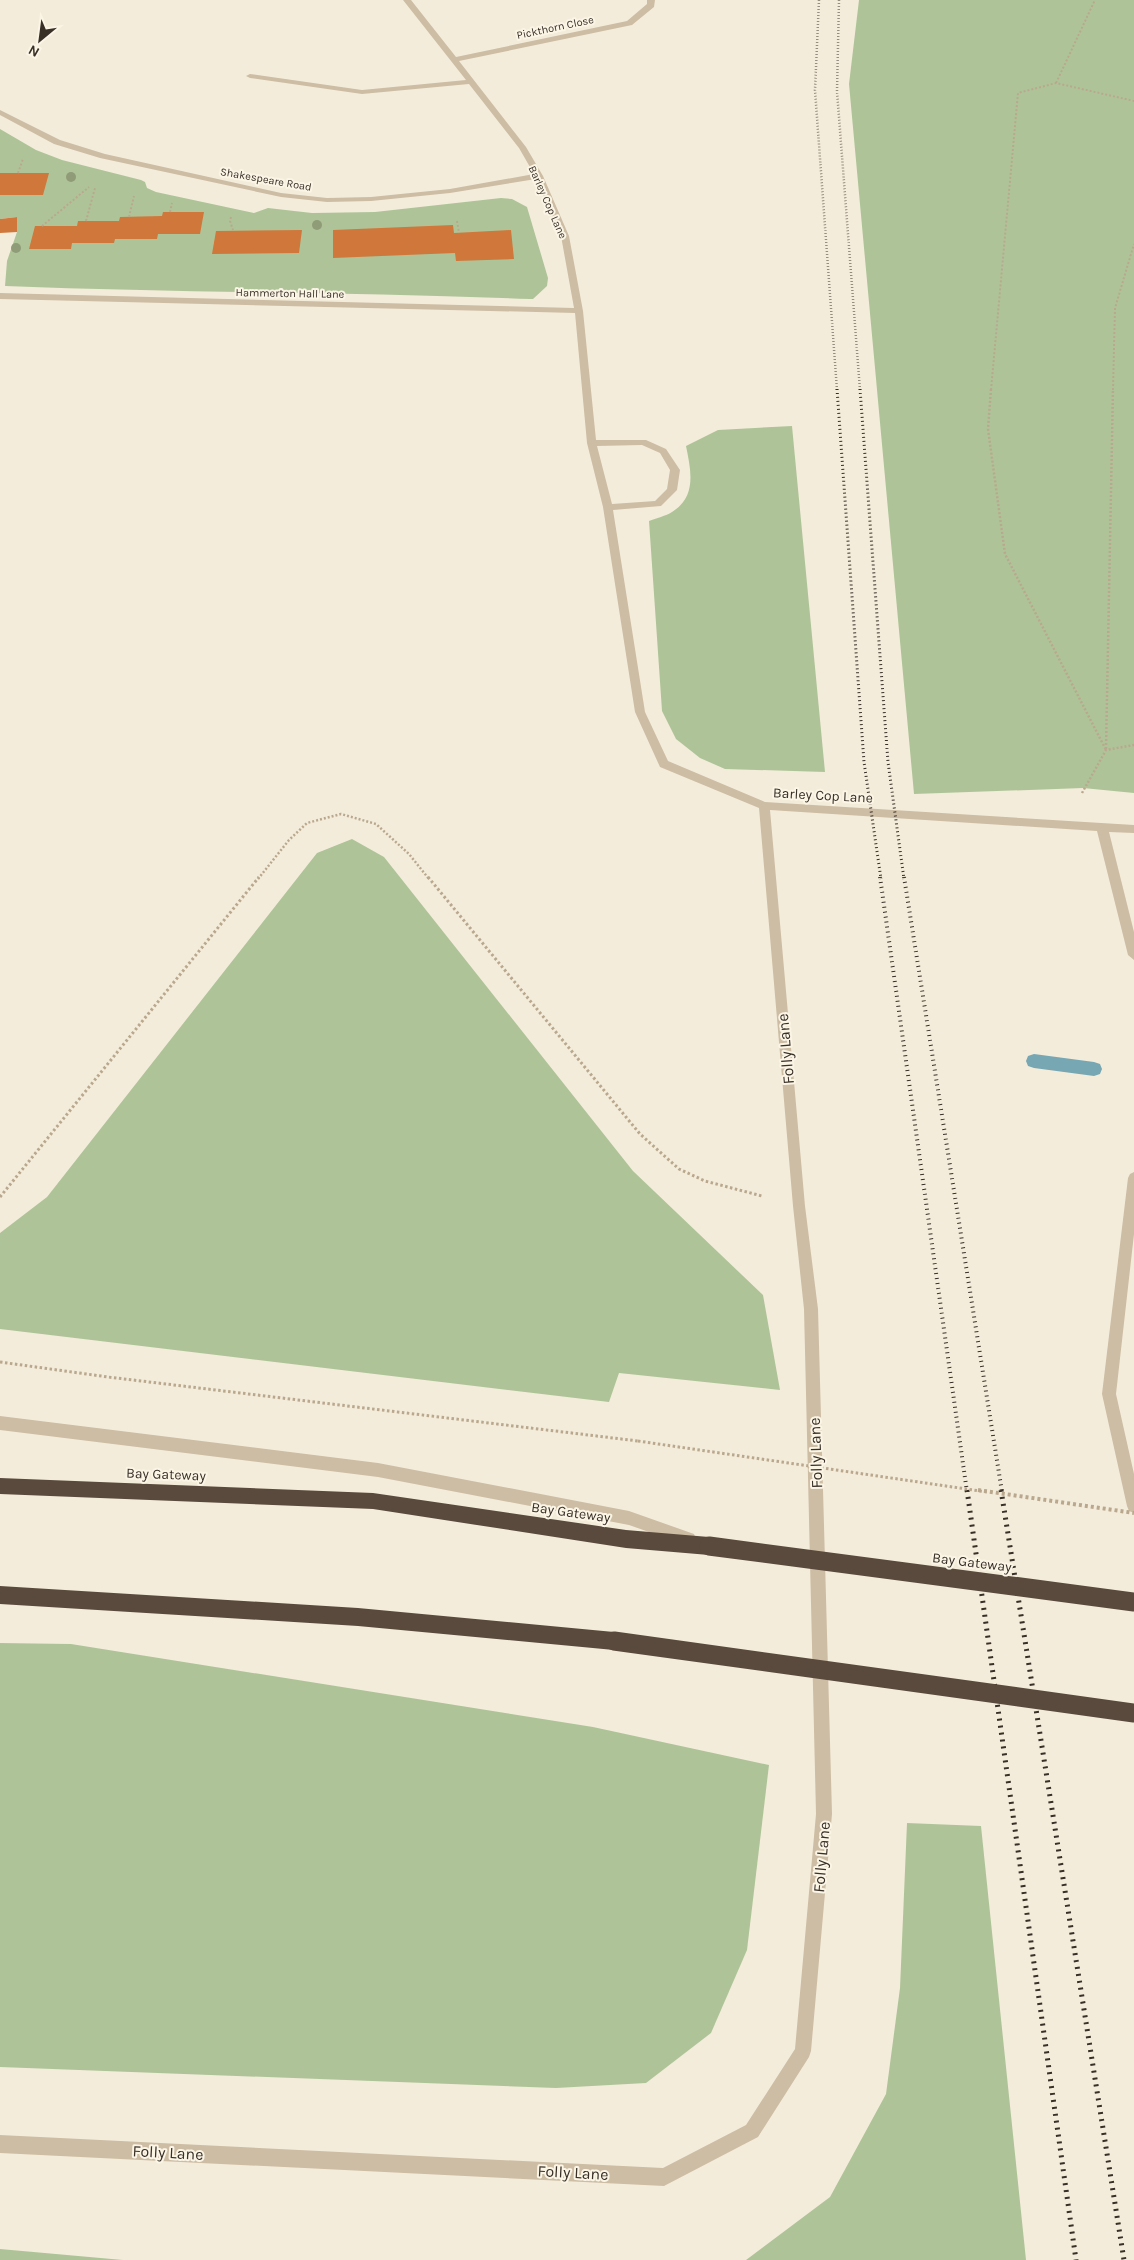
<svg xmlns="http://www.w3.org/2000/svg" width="1134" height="2260" font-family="Karla,sans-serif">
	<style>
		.green { fill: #aec498 }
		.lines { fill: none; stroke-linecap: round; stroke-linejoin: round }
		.stream { fill: #76a7b3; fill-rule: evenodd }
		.building { fill: #d0773b }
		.path-far2 { stroke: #b9a88e; stroke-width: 2; stroke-dasharray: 2 2; stroke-linecap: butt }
		.path-far1 { stroke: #b9a88e; stroke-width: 2.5; stroke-dasharray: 2 2; stroke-linecap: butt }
		.path { stroke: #b9a88e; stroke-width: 3; stroke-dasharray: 2.5 2.5; stroke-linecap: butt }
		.minor { fill: #cdbda4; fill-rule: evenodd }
		.highway { fill: #594a3d; fill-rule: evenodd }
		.rail-far3 { stroke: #382f27; stroke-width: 2.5; stroke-dasharray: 0.5 2.5; stroke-linecap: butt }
		.rail-far2 { stroke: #382f27; stroke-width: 3; stroke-dasharray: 1 3; stroke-linecap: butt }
		.rail-far1 { stroke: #382f27; stroke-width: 4; stroke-dasharray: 1 4; stroke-linecap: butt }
		.rail { stroke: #382f27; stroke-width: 5; stroke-dasharray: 2 5; stroke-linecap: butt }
		.path-bridge-far1 { stroke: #b9a88e; stroke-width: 3; stroke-dasharray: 2.5 2.5; stroke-linecap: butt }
		.path-bridge { stroke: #b9a88e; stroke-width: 4; stroke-dasharray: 3 3; stroke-linecap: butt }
		.highway-bridge { stroke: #594a3d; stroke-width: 19 }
		.tree { fill: #909b78 }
		.labels { text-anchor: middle; stroke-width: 4; stroke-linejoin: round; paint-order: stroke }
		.far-street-label { font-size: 11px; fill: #382f27; stroke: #fbf5e6 }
		.street-label { font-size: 14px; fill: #382f27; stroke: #fbf5e6 }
		.near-street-label { font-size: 16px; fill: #382f27; stroke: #fbf5e6 }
	</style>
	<rect width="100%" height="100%" fill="#f4ecda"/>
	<g class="green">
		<polygon points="859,0 1134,0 1134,793 1083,788 914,794 849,84"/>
		<path d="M0,129L36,150L62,160L141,180L145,182L147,188L156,192L254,213L268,208L312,213L375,212L501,198L512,199L527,207L548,278L547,286L533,299H530C355,292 180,293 5,286L7,261L17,232V217L0,219Z"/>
		<path d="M792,426L825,772L725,769L700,758L676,739L662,711L649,521C656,518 666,516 672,512C697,496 691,471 686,446L718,430Z"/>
		<polygon points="352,839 384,857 633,1171 763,1295 780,1390 619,1373 609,1402 0,1329 0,1233 47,1197 317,853"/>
		<polygon points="0,1643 71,1644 593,1727 769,1765 747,1950 711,2033 646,2083 556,2088 0,2067"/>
		<polygon points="907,1823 981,1826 1026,2260 746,2260 830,2197 886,2094 900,1988"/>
		<polygon points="0,2249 123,2260 0,2260"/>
	</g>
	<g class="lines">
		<polygon class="stream" points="1034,1054 1094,1062 1100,1064 1102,1069 1100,1074 1094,1076 1034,1068 1028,1066 1026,1061 1028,1056"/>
	</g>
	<g class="building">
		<polygon points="0,173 49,173 43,195 0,195"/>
		<polygon points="163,212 204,212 200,234 158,234 157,239 115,239 114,243 72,243 71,249 29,249 35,226 77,226 78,221 119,221 120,217 162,216"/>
		<polygon points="17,217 17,232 0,233 0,219"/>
		<polygon points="453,225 454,233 511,230 514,259 456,261 455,253 333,258 333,230"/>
		<polygon points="302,230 299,253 212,254 216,231"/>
	</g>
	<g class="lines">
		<g class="path-far2">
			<polyline points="1056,83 1095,0"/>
			<polyline points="18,173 23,159"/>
			<polyline points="170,212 172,203"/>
			<polyline points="129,217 134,196"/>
			<polyline points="231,217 230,221 233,230"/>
			<polyline points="86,221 95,188"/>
			<polyline points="457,221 459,233"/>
			<polyline points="42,226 89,187"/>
			<polyline points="991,390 1018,93 1056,83 1134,101"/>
			<polyline points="1113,390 1115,308 1134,244"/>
		</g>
		<g class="path-far1">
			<polyline points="991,389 988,429 1005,554 1106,750"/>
			<polyline points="1106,749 1113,389"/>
			<polyline points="1082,793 1106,750 1134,745"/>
			<polyline points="258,879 289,840 307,823 341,814 376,824 409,854 429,879"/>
		</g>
		<g class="path">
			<polyline points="428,877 640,1134 679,1169 705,1181 762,1196"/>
			<polyline points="0,1197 259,877"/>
			<polyline points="0,1362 108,1377 638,1441"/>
		</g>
		<g class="minor">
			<path d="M403,0H411L456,57L627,21L647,4V0H655L654,7L632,25L459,61L526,147L543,176L569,236L583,311L596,440H646L666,449L680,470L677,490L661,506L613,510L645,712L668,761L765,802L1134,825V833L1109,832L1134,932V960L1128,955L1097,831L770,810L805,1206L818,1309L832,1814L811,2051L809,2057L758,2137L664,2186L0,2153V2135L663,2168L746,2125L795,2049L816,1814L804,1309L793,1206L759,808L660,767L635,712L603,507L587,443L575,313L0,299V293L574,308L561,236L536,179L450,193L371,201L327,202L281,197L100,158L54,144L0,115V110L60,140L105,154L281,193L327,198L371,197L450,189L534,174L519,148L469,84L362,94L250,78L246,76L250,74L362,90L466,80ZM642,445L660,453L670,470L667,489L655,501L612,504L597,446Z"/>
			<polygon points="1134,1172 1134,1234 1116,1394 1134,1474 1134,1513 1129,1511 1127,1506 1102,1394 1128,1178 1130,1174"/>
			<polygon points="0,1416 378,1463 629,1511 694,1534 696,1539 694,1544 689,1546 629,1525 378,1477 0,1430"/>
		</g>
		<g class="highway">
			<polygon points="0,1478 373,1493 626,1530 709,1537 715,1540 718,1546 715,1552 709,1555 626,1548 373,1509 0,1494"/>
			<polygon points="0,1586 358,1608 614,1632 620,1635 623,1641 620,1647 614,1650 358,1626 0,1604"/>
		</g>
		<g class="rail-far3">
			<polyline points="819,0 815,90 837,390"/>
			<polyline points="839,0 837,91 860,390"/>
		</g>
		<g class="rail-far2">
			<polyline points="837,389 864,762 881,879"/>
			<polyline points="860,389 888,762 904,879"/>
		</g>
		<g class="rail-far1">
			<polyline points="880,877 967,1492"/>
			<polyline points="904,877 1002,1492"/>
		</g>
		<g class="rail">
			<polyline points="967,1490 1076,2260"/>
			<polyline points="1001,1490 1124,2260"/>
		</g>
		<polyline class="path-bridge-far1" points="638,1441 987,1492"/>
		<polyline class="path-bridge" points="978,1490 1134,1513"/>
		<g class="highway-bridge">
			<polyline points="709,1546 1134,1602"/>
			<polyline points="614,1641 1134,1713"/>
		</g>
	</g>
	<g class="tree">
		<circle cx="71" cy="177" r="5"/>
		<circle cx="317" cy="225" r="5"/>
		<circle cx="16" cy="248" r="5"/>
	</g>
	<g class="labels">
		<g class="far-street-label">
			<text transform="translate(555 27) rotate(-12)" y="4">Pickthorn Close</text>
			<text transform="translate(266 179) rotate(10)" y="4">Shakespeare Road</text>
			<text transform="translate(548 202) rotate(66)" y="4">Barley Cop Lane</text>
			<text transform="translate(290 293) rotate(1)" y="4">Hammerton Hall Lane</text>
		</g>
		<g class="street-label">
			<text transform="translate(823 795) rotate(3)" y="5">Barley Cop Lane</text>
			<text transform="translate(166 1474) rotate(2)" y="5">Bay Gateway</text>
			<text transform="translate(571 1512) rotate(8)" y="5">Bay Gateway</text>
			<text transform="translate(972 1562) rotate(7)" y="5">Bay Gateway</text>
		</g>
		<g class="near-street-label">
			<text transform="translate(785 1049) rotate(-95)" y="6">Folly Lane</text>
			<text transform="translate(815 1453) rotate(-92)" y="6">Folly Lane</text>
			<text transform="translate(821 1857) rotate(-85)" y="6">Folly Lane</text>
			<text transform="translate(168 2152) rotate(3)" y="6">Folly Lane</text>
			<text transform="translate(573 2172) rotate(3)" y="6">Folly Lane</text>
		</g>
	</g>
	<g transform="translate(40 40) rotate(209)" stroke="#fbf5e6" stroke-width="4" paint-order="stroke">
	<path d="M0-4L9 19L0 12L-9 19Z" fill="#382f27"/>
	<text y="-8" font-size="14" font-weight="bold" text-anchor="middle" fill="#382f27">N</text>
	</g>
</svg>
